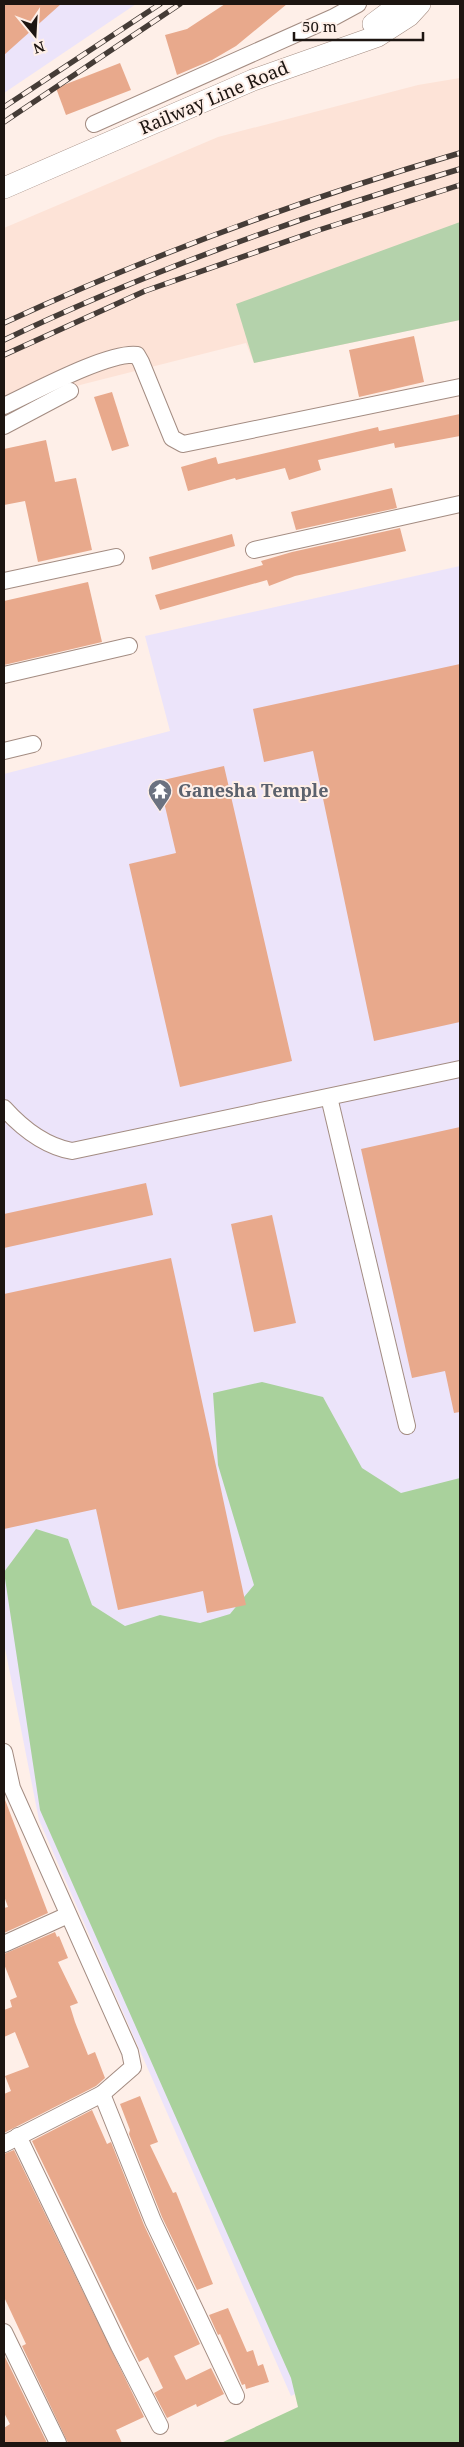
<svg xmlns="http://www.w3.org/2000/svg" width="464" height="2447" font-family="'Noto Serif',serif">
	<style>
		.built { fill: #fde3d7 }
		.industrial { fill: #ece4fa }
		.green { fill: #b4d2ab }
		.forest { fill: #a9d19c }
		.building { fill: #e8a98c }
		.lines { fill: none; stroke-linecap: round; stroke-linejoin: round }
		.minor-casing { stroke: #a38c82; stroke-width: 18 }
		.major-casing { stroke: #a38c82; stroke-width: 22 }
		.minor { stroke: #fff; stroke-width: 16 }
		.major { stroke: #fff; stroke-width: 21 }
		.rail-casing { stroke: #453c37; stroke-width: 5.5 }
		.rail { stroke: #feefe8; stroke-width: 4; stroke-dasharray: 11; stroke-linecap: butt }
		.labels { text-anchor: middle; stroke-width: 4; stroke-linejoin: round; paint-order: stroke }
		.street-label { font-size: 18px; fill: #1d1511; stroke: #feefe8 }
		.worship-label { font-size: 18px; font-weight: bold; fill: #5b616d; stroke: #feefe8; text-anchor: start }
	</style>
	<rect width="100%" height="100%" fill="#feefe8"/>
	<polygon class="built" points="460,78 460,320 254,363 246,343 80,385 4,418 4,228 218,137 418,85"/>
	<g class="industrial">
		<polygon points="4,4 136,4 4,93"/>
		<polygon points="460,566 460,2314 291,2396 39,1820 4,1643 4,774 170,731 145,636"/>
	</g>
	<polygon class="green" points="460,222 460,320 254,363 236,304"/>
	<polygon class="forest" points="262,1382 323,1397 362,1468 401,1493 460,1478 460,2443 221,2443 298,2407 291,2378 40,1810 4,1572 36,1529 68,1539 92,1605 125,1626 160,1615 200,1623 230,1614 254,1585 218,1465 213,1393"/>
	<g class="building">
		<polygon points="4,4 61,4 4,55"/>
		<polygon points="225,4 287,4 236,46 212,60 177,75 165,35 187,29"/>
		<polygon points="120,63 131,90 66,115 56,88"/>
		<polygon points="414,336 424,382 359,397 349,350"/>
		<polygon points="112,392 129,446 112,451 94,397"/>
		<polygon points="460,414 460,436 395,448 394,443 318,460 321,470 289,480 285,468 236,480 235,478 188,491 181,467 216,457 218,464 378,427 379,431"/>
		<polygon points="46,440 55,482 76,478 92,550 38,562 25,501 4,505 4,449"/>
		<polygon points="392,488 397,508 296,530 291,512"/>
		<polygon points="400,528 406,551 295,576 269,586 267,580 160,610 155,595 263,565 261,561 292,552"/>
		<polygon points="232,534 235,546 152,570 149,557"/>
		<polygon points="88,582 102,642 4,665 4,601"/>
		<polygon points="460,664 460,1022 374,1041 313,751 264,762 253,709"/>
		<polygon points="224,766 292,1061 180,1087 129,864 176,853 159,781"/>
		<polygon points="460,1127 460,1412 454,1413 445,1371 412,1378 361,1149"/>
		<polygon points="146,1183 153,1215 4,1248 4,1214"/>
		<polygon points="272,1215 296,1323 254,1332 231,1224"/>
		<polygon points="171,1258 246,1605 207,1613 203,1591 118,1610 96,1509 4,1529 4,1294"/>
		<polygon points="4,1797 48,1913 4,1933 4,1908 8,1907 4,1896"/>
		<polygon points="55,1932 57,1937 59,1936 68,1958 58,1962 78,2003 70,2006 75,2022 88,2055 95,2052 105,2078 96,2086 4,2133 4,2094 11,2091 5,2076 29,2067 15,2032 4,2037 4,2010 12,2007 10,2000 17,1997 4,1964 4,1954"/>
		<polygon points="140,2096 158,2142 150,2145 173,2193 176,2192 213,2284 197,2290 162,2217 129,2134 130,2130 120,2104"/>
		<polygon points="92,2110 107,2144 111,2142 144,2225 200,2344 174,2356 186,2380 211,2368 224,2394 197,2407 196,2404 167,2418 154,2393 163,2388 148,2357 139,2362 32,2141"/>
		<polygon points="14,2150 144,2417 116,2430 122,2443 68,2443 22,2346 26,2344 4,2297 4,2154"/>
		<polygon points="228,2308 247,2352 253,2350 258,2366 263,2364 269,2382 246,2389 245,2384 242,2385 220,2334 218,2335 209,2315"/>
		<polygon points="4,2355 47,2443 4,2443 4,2428 10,2424 4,2413"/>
	</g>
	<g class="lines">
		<g class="minor-casing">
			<g id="minor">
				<polyline points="94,124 334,17 358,4"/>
				<path d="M4,406C32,393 109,351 137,355L141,362L172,438L183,444L460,387"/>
				<polyline points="4,426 70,391"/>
				<polyline points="254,550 460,504"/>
				<polyline points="4,581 116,557"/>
				<polyline points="4,675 129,646"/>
				<polyline points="4,751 33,744"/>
				<polyline points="329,1097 407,1426"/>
				<path d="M4,1108C22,1128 45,1146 72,1151L460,1069"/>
				<polyline points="4,1752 12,1788 130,2052 133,2067 102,2094 4,2144"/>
				<polyline points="4,1944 68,1915"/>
				<polyline points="102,2094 153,2221 236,2396"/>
				<polyline points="18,2136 119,2346 160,2426"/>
				<polyline points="4,2332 58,2443"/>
			</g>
		</g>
		<g class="major-casing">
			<g id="major">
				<polyline points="373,24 400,4"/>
				<polyline points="4,188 253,80 378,36 409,16 420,4"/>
			</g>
		</g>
		<use href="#minor" class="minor"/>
		<use href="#major" class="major"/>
		<g class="rail-casing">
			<g id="rail">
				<polyline points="4,107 160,4"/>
				<polyline points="4,122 180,4"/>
				<path d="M4,323C153,254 303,199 460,153"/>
				<path d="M4,340C150,270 305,215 460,169"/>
				<polyline points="4,355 145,291 319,230 460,185"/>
			</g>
		</g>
		<use href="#rail" class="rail"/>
	</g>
	<defs>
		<g id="temple-pin" transform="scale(1.25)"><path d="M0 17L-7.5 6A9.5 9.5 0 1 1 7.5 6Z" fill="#6b7280" stroke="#feefe8"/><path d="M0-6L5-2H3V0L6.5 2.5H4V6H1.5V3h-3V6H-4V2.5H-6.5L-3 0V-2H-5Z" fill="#fff"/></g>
	</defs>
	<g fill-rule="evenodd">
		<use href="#temple-pin" x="160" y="791"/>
	</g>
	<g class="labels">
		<g class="street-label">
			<text transform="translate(214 98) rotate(-23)" y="6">Railway Line Road</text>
		</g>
		<g class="worship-label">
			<text x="178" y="797">Ganesha Temple</text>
		</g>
	</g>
	<rect width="464" height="2447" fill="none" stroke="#1d1511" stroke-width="10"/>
	<g transform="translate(35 35) rotate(162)" stroke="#feefe8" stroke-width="4" paint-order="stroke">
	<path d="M0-4L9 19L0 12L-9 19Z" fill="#1d1511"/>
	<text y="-8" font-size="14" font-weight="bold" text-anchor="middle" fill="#1d1511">N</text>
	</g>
	<path d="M294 32v8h129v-8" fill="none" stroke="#1d1511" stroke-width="2.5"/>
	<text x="302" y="32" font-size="15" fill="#1d1511" stroke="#feefe8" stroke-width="4" paint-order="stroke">50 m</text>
</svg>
